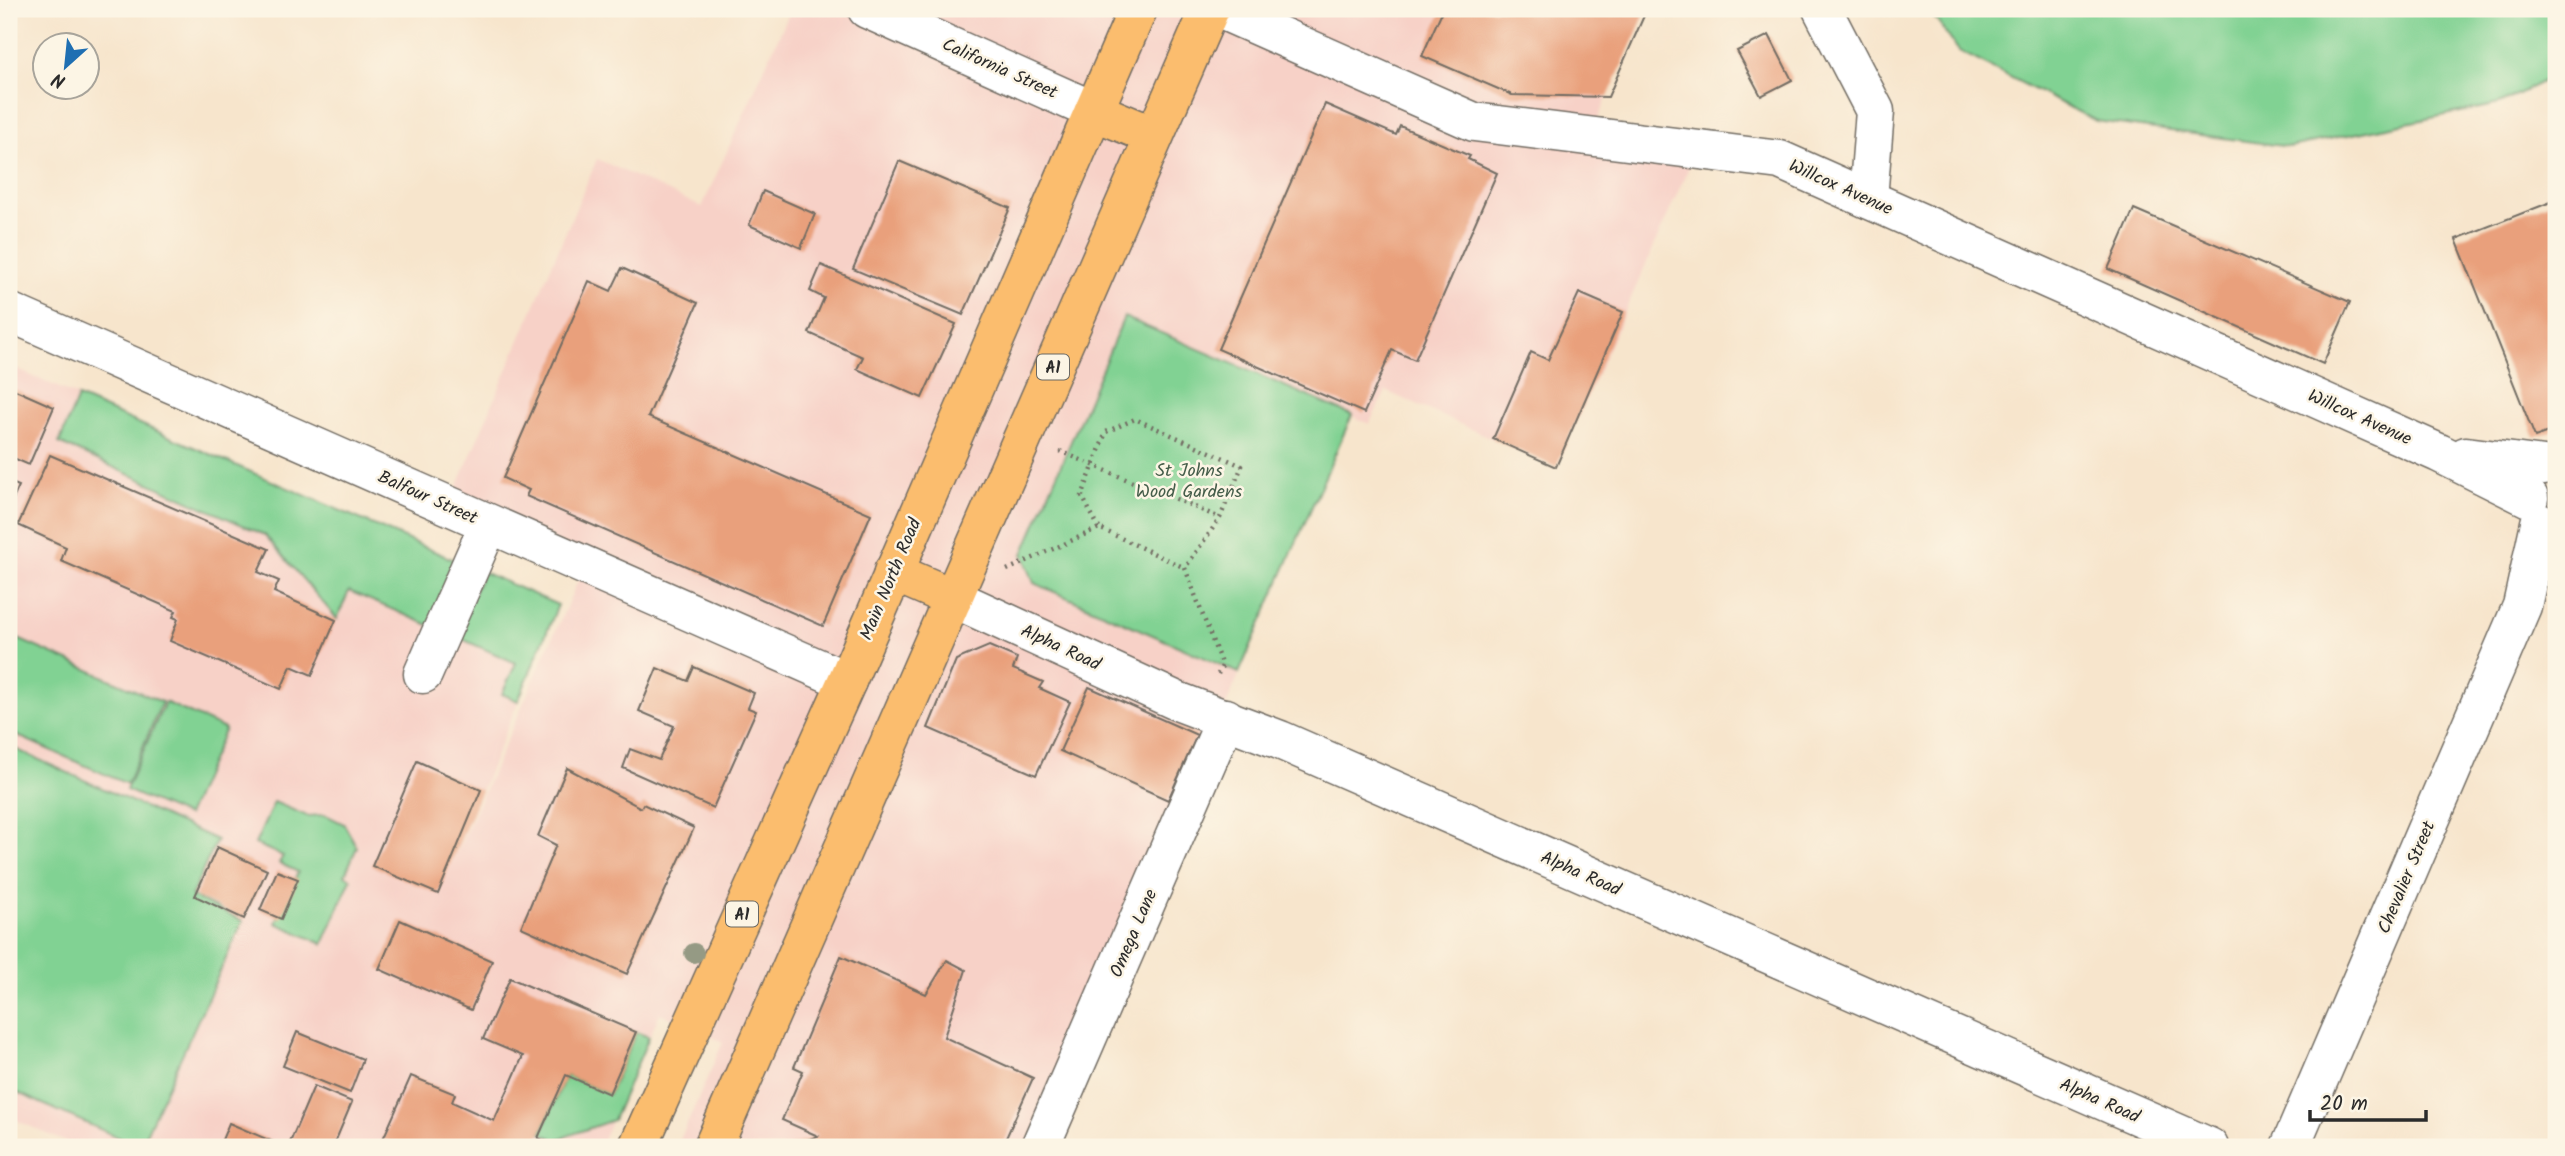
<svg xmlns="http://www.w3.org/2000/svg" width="2565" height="1156" font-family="Kalam,sans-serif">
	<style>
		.built { fill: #f7d1c7 }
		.green { fill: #81d293; stroke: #567e5f; stroke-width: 2 }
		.building { fill: #e9a07b }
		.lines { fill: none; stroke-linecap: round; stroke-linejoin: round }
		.minor-casing { stroke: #726c63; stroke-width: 41 }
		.highway-casing { stroke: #726c63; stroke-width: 41 }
		.path { stroke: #726c63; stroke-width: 4.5; stroke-dasharray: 2 5; stroke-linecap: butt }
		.minor { stroke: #fff; stroke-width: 38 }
		.highway { stroke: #fbbd6e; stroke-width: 38 }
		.tree { fill: #959a84 }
		.labels { text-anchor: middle; stroke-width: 5; stroke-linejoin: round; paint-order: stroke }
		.shield { fill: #fcf5e5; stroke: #6a6863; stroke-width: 2 }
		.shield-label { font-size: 16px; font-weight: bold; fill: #2b2b2b }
		.street-label { font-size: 18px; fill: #2b2b2b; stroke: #fcf5e5 }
		.park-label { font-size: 18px; fill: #455d4a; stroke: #fcf5e5 }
	</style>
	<rect width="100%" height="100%" fill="#fcf5e5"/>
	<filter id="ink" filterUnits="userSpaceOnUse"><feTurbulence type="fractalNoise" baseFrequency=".0143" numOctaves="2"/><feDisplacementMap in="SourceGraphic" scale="14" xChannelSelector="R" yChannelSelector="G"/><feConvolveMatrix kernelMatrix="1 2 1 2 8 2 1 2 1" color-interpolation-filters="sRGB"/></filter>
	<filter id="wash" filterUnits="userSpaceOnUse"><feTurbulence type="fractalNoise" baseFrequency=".00686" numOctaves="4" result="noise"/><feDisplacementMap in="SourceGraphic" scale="28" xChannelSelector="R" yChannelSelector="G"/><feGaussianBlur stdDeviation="1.57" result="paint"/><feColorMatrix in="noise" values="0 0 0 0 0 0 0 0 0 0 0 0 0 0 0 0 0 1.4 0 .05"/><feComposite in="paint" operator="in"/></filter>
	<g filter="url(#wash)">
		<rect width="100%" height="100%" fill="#f7e5cc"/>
		<polygon class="built" points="791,9 1647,9 1590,136 1697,149 1556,467 1386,391 1369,424 1352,416 1033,1147 677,1147 723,1042 660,1013 600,1147 77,1147 9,1117 9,366 558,605 447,874 585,565 449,506 597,159 702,207"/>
		<g class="green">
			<polygon points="1928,9 2556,9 2556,75 2499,104 2290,147 2096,121 1959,51"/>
			<polygon points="1124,317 1352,415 1239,673 1034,583 1023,554"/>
			<polygon points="78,397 459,562 431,626 349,591 337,619 265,535 59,443"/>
			<polygon points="483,572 558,605 518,701 502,694 516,663 455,636"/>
			<polygon points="9,635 162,702 127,784 9,732"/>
			<polygon points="165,702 225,729 187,816 126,790"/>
			<polygon points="13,748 217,840 191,896 243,921 140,1147 9,1089 9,751"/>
			<polygon points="274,802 307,816 326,815 344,824 357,847 345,875 351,879 323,944 276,923 298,872 279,863 283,856 255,844"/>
			<polygon points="636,1032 649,1037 613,1120 556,1140 541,1133 566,1075 609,1094"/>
		</g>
		<g id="blocks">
			<g class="building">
				<polygon points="1443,9 1647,9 1608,97 1512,95 1422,56"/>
				<polygon points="1769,35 1792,80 1761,96 1737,51"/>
				<polygon points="1325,104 1396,135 1400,126 1470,156 1468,159 1497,173 1415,360 1392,350 1364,413 1218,349"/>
				<polygon points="899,161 1010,208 963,315 853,269"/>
				<polygon points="763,191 815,214 801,248 749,225"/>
				<polygon points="2556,200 2556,429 2535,437 2456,239"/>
				<polygon points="2134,209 2350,302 2323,364 2108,269"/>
				<polygon points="821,265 956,324 922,398 857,369 863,357 809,333 824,298 810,291"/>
				<polygon points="622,268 698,303 648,417 871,514 823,626 526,496 529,490 503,478 589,281 611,291"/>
				<polygon points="1579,293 1623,312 1556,467 1493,439 1531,352 1548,360"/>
				<polygon points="11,388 54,407 29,465 9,456"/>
				<polygon points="50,455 269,549 258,572 279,581 274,592 336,620 312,675 291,666 281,689 170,641 178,619 173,617 176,611 61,561 66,547 18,525"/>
				<polygon points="9,482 19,486 9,508"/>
				<polygon points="989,646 1017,658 1013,669 1043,682 1039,688 1070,702 1036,775 928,728 956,660"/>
				<polygon points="694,667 754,693 748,708 756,711 713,808 623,768 630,749 659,760 674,726 639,711 657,668 688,681"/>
				<polygon points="1089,687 1197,735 1168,800 1060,751"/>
				<polygon points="417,761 481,790 438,894 372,866"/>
				<polygon points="567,768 641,808 643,804 694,828 627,974 521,927 556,845 538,836"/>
				<polygon points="217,847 267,870 244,919 195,896"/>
				<polygon points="277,871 298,879 281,919 260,910"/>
				<polygon points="400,920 492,961 471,1010 379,969"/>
				<polygon points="841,956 926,994 947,960 966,970 944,1037 1033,1078 1002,1147 788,1147 818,1136 782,1120 803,1071 794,1067"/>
				<polygon points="510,978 636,1032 609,1094 566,1075 538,1138 559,1147 400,1147 383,1139 411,1076 455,1094 452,1102 494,1121 523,1056 483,1039"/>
				<polygon points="297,1032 363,1059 350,1093 283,1066"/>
				<polygon points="314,1086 352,1102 333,1147 288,1147"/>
				<polygon points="229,1123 285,1147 219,1147"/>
			</g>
		</g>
	</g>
	<g filter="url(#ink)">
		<use href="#blocks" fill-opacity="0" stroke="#726c63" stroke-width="2"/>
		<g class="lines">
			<g class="minor-casing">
				<g id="minor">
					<polyline points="867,9 1094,111"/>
					<polyline points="1219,9 1474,122 1780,160 2439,453 2529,498"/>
					<polyline points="1822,9 1875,111 1868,199"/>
					<polyline points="9,312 847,681"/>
					<polyline points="2466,456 2544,466"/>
					<polyline points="953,598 1177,701 1280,740 2209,1147"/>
					<polyline points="423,674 489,524"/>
					<polyline points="1040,1147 1226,718"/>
					<polyline points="2290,1147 2522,606 2540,523"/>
				</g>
			</g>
			<g class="highway-casing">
				<g id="highway">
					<polyline points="1094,111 1154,136"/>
					<polyline points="893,572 953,598"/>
					<polyline points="638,1147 847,681 1138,9"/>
					<polyline points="713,1147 1210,9"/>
				</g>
			</g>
			<g class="path">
				<polyline points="1060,451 1149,489"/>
				<polyline points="1169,496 1220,518"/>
				<polyline points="1099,528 1082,496 1106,432 1135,419 1242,466 1220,518 1185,568"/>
				<polyline points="1007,570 1099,528 1185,568 1222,666 1218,674"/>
			</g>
			<use href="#minor" class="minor"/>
			<use href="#highway" class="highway"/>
		</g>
		<circle class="tree" cx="694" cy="953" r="10"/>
	</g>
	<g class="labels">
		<g class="shield">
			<rect x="1037" y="354.5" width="32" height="25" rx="5"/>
			<rect x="726" y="901.5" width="32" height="25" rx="5"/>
		</g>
		<g class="shield-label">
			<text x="1053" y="373">A1</text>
			<text x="742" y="920">A1</text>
		</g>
		<g class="street-label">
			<text transform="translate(1000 68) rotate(24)" y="6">California Street</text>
			<text transform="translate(1841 187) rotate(24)" y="6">Willcox Avenue</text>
			<text transform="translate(2360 417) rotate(24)" y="6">Willcox Avenue</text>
			<text transform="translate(428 497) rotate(24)" y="6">Balfour Street</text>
			<text transform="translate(890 579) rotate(-67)" y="6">Main North Road</text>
			<text transform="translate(1061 647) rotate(25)" y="6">Alpha Road</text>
			<text transform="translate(1581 873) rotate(24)" y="6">Alpha Road</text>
			<text transform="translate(2406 877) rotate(-67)" y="6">Chevalier Street</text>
			<text transform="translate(1133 933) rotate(-67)" y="6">Omega Lane</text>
			<text transform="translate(2100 1100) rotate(24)" y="6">Alpha Road</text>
		</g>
		<g class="park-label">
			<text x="1189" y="476">St Johns<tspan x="1189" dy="21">Wood Gardens</tspan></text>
		</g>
	</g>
	<rect width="2565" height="1156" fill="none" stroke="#fcf5e5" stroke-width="35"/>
	<g transform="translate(66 66) rotate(207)"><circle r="33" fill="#fcf5e5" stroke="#a8a49b" stroke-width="2"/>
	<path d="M0-5L12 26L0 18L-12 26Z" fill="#1f6fb2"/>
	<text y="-10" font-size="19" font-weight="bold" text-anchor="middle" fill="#2b2b2b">N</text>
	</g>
	<path d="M2310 1110v10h116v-10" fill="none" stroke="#2b2b2b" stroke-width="3.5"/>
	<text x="2320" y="1110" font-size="21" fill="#2b2b2b" stroke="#fcf5e5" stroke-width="5" paint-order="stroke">20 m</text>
</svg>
